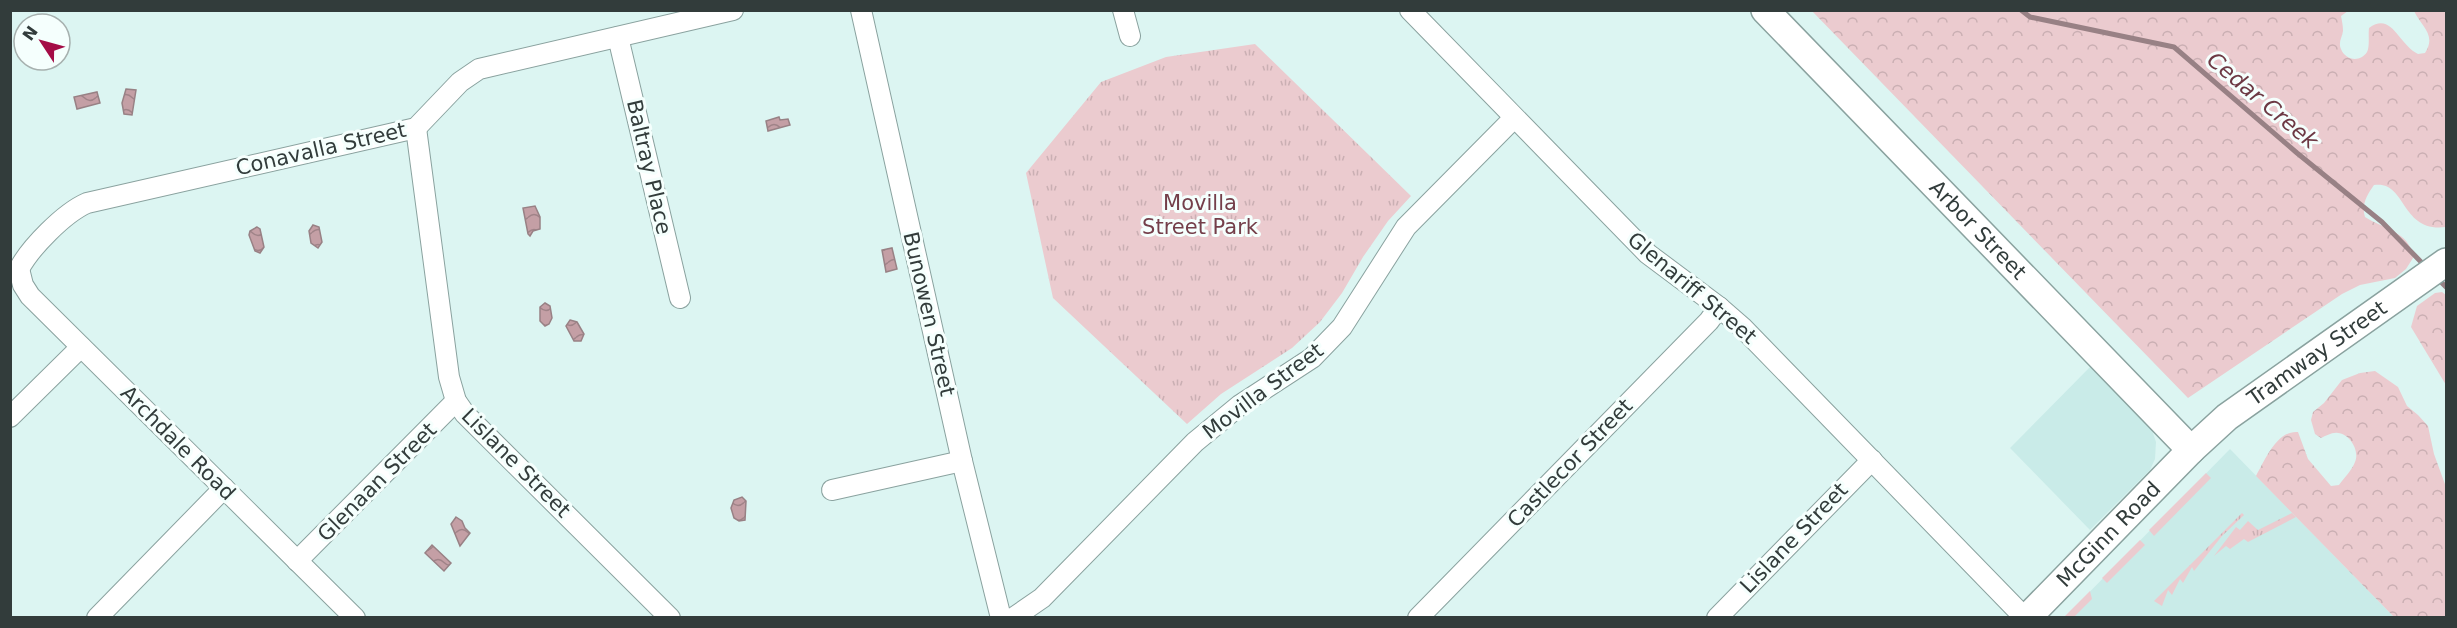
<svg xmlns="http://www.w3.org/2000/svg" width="2457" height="628" font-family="'DejaVu Sans',sans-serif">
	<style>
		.built { fill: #c9ebe8 }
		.grass { fill: url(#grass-tufts) }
		.forest { fill: url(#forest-crowns) }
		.garden { fill: #ebcbcf }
		.water { fill: url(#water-waves); stroke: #988185; stroke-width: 1.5 }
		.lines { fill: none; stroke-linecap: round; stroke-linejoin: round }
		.stream { stroke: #988185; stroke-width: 5 }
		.street-casing { stroke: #8aa29f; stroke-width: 22 }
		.secondary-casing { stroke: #8aa29f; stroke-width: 30 }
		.street { stroke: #fff; stroke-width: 20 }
		.secondary { stroke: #fff; stroke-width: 27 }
		.labels { text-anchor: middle; stroke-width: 6; stroke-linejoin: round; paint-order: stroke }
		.street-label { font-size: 21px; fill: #323c3b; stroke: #f5fffd }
		.park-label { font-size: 21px; fill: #743f4a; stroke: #f5fffd }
		.water-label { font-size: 22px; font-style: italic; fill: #6d3944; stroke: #f5fffd }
	</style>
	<defs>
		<pattern id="grass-tufts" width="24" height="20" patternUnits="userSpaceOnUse" patternTransform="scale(1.5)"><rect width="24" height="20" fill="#ebcbcf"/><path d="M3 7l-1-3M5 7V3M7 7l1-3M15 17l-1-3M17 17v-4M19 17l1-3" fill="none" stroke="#caafb3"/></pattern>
		<pattern id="forest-crowns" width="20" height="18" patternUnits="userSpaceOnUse" patternTransform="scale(1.5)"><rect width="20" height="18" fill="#ebcbcf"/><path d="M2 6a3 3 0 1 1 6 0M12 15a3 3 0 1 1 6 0" fill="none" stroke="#caafb3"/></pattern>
		<pattern id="water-waves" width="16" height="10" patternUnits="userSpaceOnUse" patternTransform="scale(1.5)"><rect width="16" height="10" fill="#c49fa5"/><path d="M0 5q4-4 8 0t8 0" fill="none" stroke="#a08388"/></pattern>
	</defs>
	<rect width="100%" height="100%" fill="#dcf5f2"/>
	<g class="built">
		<polygon points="2091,366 2152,430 2156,442 2155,459 2150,470 2090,530 2010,448"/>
		<polygon points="2230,449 2394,617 2064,618"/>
	</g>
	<g class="grass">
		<polygon points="1255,44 1411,196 1388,221 1363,257 1342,293 1320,322 1292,348 1221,394 1187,424 1053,298 1026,173 1101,82 1166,57"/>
		<polygon points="2242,513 2244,515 2222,536 2194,571 2192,567 2183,583 2180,579 2172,595 2168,590 2162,606 2154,601"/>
		<polygon points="2292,513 2296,517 2248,542 2244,539 2230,549 2226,546 2214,556 2236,527 2240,530 2248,521 2258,530"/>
	</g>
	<g class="forest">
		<path d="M1812,11H2348L2341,16C2342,21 2343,26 2343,31C2342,38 2338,42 2341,49C2345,60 2360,63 2367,52C2370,46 2368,35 2369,28C2392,11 2398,44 2418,54L2425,53C2437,35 2421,26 2414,11H2446V227C2400,233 2407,180 2374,185C2367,195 2361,205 2365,217C2383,229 2411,232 2413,258L2406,269L2395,278L2360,285L2342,294L2188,398Z"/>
		<polygon points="2442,292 2446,295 2446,385 2411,327 2417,306 2435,293"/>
		<path d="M2375,371L2398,387L2407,406L2418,415L2428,426L2434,454L2446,487V617H2394L2256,476C2265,460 2277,430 2298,432L2308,459L2331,486L2339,485C2344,478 2352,470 2355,462C2360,451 2350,434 2338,433C2332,432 2326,436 2321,438L2315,434L2311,420L2313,412L2324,403L2342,380L2360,373Z"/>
	</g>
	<g class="garden">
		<polygon points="2206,473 2211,478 2154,536 2149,530"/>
		<polygon points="2140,540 2145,545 2107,583 2102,578"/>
		<polygon points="2090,591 2092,599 2074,617 2064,617"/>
	</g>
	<g class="water">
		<polygon points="126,89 136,90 132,115 124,114 122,103"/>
		<polygon points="97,92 100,103 77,109 74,97"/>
		<polygon points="779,117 780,120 788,119 790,125 768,131 766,121"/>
		<polygon points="535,206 540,217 540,229 533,231 530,236 528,234 523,208"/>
		<polygon points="313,225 319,227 322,242 318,248 311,243 309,231"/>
		<polygon points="257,227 260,229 264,247 260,253 255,251 249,235 250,231"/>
		<polygon points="892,248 897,269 886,272 882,250"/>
		<polygon points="545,303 550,306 552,318 549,324 545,326 540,321 540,307"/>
		<polygon points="570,320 577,322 584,334 581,341 574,341 566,326"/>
		<polygon points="742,497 746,501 745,520 739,521 734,518 731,508 734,500"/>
		<polygon points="456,517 462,521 465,528 470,533 460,546 451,524"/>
		<polygon points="432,545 451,563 444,571 425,553"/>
	</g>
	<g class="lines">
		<g class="stream">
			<polyline points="2021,10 2030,17 2174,47 2297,153 2382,222 2426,267"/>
			<polyline points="2437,278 2446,287"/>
		</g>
		<g class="street-casing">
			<g id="street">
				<polyline points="861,10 962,461 1001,618"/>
				<polyline points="1123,10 1130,36"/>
				<polyline points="1410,10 1648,254 1719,307 1742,327 2025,618"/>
				<polyline points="618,37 680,298"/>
				<polyline points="416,128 449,377 456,401 465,414 670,618"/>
				<path d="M19,269C30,248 64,213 87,203L416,128L460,82L479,69L733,10"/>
				<polyline points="19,269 23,285 30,296 355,618"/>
				<polyline points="10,417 81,347"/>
				<polyline points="832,490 962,461"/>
				<polyline points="297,561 456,401"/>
				<polyline points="97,618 224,488"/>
				<polyline points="1013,618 1042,598 1195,442 1240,405 1312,358 1342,327 1406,227 1514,118"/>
				<polyline points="1418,618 1709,321 1719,307"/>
				<polyline points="1717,618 1872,460"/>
			</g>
		</g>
		<g class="secondary-casing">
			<g id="secondary">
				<path id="s1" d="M1765,10L2191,450"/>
				<path id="s2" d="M2027,618L2191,450L2227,417L2446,262"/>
			</g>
		</g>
		<use href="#street" class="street"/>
		<use href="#secondary" class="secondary"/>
	</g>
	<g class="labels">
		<g class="street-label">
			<text transform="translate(321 149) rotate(-13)" y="7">Conavalla Street</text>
			<text transform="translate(649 167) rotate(77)" y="7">Baltray Place</text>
			<text dy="7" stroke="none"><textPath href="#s1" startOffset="306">Arbor Street</textPath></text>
			<text transform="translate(1692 288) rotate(40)" y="7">Glenariff Street</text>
			<text transform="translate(929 314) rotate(77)" y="7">Bunowen Street</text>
			<text dy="7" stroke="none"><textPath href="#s2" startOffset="394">Tramway Street</textPath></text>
			<text transform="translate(1263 391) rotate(-37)" y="7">Movilla Street</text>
			<text transform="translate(178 443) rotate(45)" y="7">Archdale Road</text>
			<text transform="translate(516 463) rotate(45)" y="7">Lislane Street</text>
			<text transform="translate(1570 463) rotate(-46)" y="7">Castlecor Street</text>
			<text transform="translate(377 482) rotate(-45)" y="7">Glenaan Street</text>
			<text dy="7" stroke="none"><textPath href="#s2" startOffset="117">McGinn Road</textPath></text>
			<text transform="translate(1794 538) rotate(-46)" y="7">Lislane Street</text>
		</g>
		<g class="park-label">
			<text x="1200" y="210">Movilla<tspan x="1200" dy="24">Street Park</tspan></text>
		</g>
		<g class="water-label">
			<text transform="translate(2263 100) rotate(40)" y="8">Cedar Creek</text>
		</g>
	</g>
	<rect width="2457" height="628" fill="none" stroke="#323c3b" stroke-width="24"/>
	<g transform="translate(42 42) rotate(306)"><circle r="28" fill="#f5fffd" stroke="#a7b1af" stroke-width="1.5"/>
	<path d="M0-4.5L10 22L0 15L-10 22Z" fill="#a40c46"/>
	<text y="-9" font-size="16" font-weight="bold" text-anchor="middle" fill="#323c3b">N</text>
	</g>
</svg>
